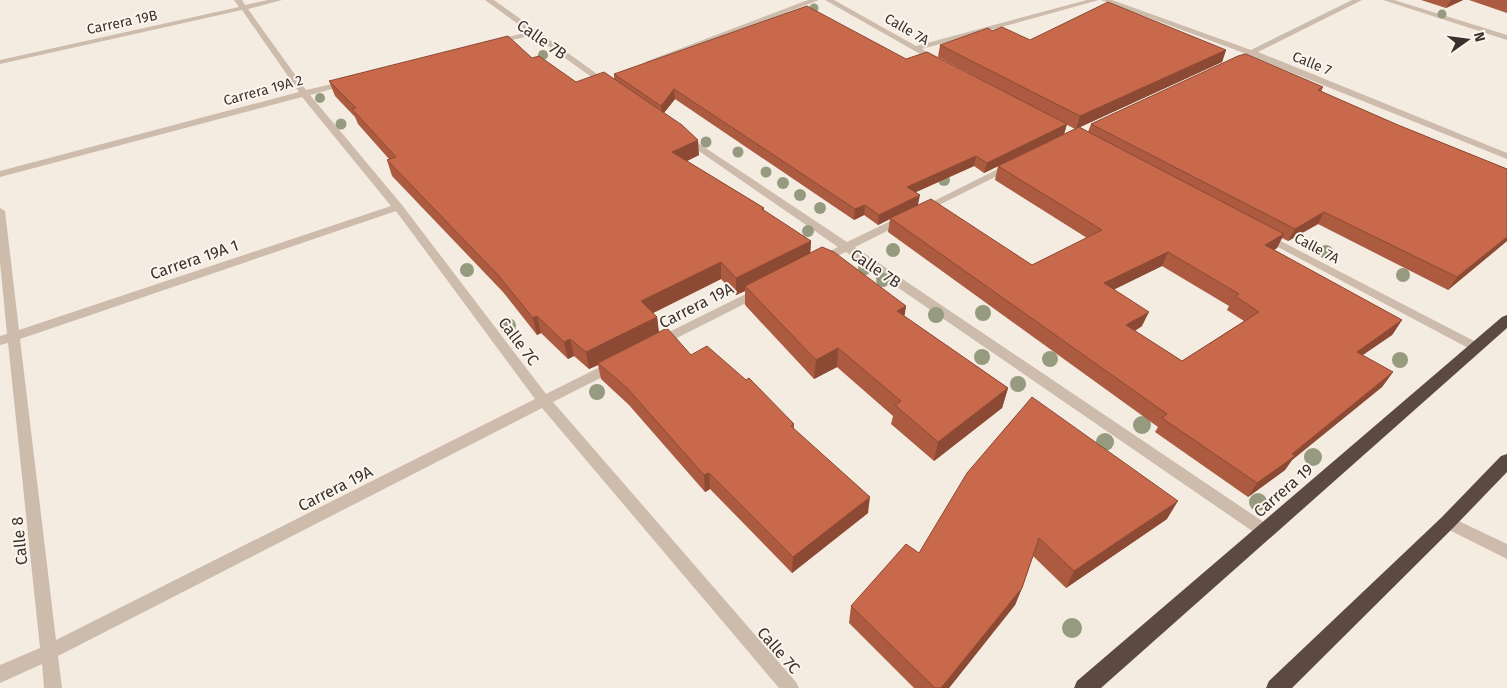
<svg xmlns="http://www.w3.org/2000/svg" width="1507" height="688" font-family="'Fira Sans',sans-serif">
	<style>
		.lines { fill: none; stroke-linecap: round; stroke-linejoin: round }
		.minor { fill: #cdbbac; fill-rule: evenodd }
		.highway { fill: #5c4a42; fill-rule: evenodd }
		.tree { fill: #969b7f }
		.wall { fill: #ac5a40; fill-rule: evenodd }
		.shaded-wall { fill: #8c4a34 }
		.building { fill: #c8694b; stroke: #8c4a34; fill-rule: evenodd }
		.labels { text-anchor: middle; stroke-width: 4; stroke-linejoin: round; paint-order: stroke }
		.far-street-label { font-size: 14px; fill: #3b302b; stroke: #fbf5ee }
		.street-label { font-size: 16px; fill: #3b302b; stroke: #fbf5ee }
	</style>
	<rect width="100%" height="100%" fill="#f4ebe1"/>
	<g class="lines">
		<g class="minor">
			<path d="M234,0H242L245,5L268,0H282L248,9L306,90L350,80V84L310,95L402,205L546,394L610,362H620L621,365L620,368L553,402L796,682L799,688H779L542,408L58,656L62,688H44L42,664L0,683V665L40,648L8,343L0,345V336L7,334L0,262V208L5,211L19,330L391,206L302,97L0,177V171L299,92L242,10L0,64V60L239,7ZM396,211L535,399L56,640L20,339Z"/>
			<polygon points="485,0 494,0 611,84 604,86 533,35 491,45 491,41 529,32"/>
			<polygon points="808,0 819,0 652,64 645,62"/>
			<polygon points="825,0 834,0 916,46 1087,0 1099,0 922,49 939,59 940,61 936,63"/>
			<polygon points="1101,0 1112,0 1251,50 1352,0 1362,0 1258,52 1507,153 1507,159 1251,56 1237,63 1231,63 1231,59 1244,53"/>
			<polygon points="1383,0 1394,0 1507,35 1507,40"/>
			<polygon points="686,135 847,242 899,217 907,217 907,221 855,247 1271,527 1274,532 1271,537 1266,539 1261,537 846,252 824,262 816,262 814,260 816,258 838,247 683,140 683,136"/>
			<polygon points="1010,163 1013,164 1013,168 927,211 923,212 918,209"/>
			<polygon points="1265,233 1480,344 1482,347 1476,351 1472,350 1261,238 1260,236"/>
			<polygon points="760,287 766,291 764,294 663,345 659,346 653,342 655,339"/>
			<polygon points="1448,516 1507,544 1507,559 1443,527 1440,522 1443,517"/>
		</g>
		<g class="highway">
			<polygon points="1507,315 1507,328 1101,688 1074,688 1077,681 1502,317"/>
			<polygon points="1507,454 1507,472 1454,527 1292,688 1266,688 1269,681 1442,517 1501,456"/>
		</g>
	</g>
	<g class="tree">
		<circle cx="814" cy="8" r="4.5"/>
		<circle cx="1442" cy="14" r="4.5"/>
		<circle cx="543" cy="55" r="5"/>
		<circle cx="320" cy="98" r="5"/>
		<circle cx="341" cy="124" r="5.5"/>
		<circle cx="706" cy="142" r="5.5"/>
		<circle cx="738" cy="152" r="5.5"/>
		<circle cx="766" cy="172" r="5.5"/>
		<circle cx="944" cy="180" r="6"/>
		<circle cx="783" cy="183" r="6"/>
		<circle cx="800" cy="195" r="6"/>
		<circle cx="820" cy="208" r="6"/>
		<circle cx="808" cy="231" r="6"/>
		<circle cx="893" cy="250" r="7"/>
		<circle cx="1326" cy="252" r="7"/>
		<circle cx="865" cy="268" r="7"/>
		<circle cx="467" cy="270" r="7"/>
		<circle cx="1403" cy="275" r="7"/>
		<circle cx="883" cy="280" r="7"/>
		<circle cx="983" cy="313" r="8"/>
		<circle cx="936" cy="315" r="8"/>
		<circle cx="508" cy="326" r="8"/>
		<circle cx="982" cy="357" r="8"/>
		<circle cx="1050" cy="359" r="8"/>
		<circle cx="1400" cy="360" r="8"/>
		<circle cx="1018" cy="384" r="8"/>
		<circle cx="597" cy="392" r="8"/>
		<circle cx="1142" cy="425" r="9"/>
		<circle cx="1105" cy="442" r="9"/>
		<circle cx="1313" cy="457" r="9"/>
		<circle cx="1258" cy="502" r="9"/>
		<circle cx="1072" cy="628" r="10"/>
	</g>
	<g class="wall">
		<polygon points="1421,0 1463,0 1446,8"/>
		<polygon points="1469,0 1507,0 1507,13"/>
		<path d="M992,31L1030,40L1226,50L1222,62L1080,127L1088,132L1091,124L1323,87L1321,92L1398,125L1507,169V241L1448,290L1318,224L1288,241L1282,238L1277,248L1274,250L1402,320L1392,335L1362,355L1393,372L1382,387L1292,460L1285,470L1248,497L1155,432L1158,427L888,232L890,219L878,225L864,215L854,220L675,99L664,113L699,155L687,161L764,208V211L811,241L810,253L906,306L904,316L1008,388L1002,408L934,461L891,424L893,416L837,367L814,379L745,305V291L736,295L721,279L653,313L657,317L659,332L691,355L794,424V429L868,513L792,573L710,489L705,492L629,405L601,379L598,365L589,369L574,356L568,359L541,333L537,335L503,292L392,176L387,160L389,159L358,124L355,117L335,96L329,81L532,58L576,82L614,80V74L906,59L1067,124L1064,134L1075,129L938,57L940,45ZM974,166L984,173L998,166L995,180L1087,238L1032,265L918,205L916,192ZM1162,266L1229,306L1227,310L1244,321L1182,361L1135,331L1142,326L1114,289Z"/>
		<polygon points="1167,519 1066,588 1033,556 1022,588 1015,605 949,688 914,688 849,623 851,606 919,553"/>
	</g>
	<g class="shaded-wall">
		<polygon points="1451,0 1463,0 1446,8"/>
		<polygon points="1226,50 1222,62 1076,129 1080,116"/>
		<polygon points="674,89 675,99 662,115 661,106"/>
		<polygon points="1067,124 1064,134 984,173 987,163"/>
		<polygon points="698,140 699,155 673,168 672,152"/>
		<polygon points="976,156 974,166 905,197 907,187"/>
		<polygon points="920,195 918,205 878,225 879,215"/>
		<polygon points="865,205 864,215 854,220 855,209"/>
		<polygon points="1324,212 1318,224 1288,241 1295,229"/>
		<polygon points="1284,234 1277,248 1258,259 1265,245"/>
		<polygon points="1507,237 1507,241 1448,290 1457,277"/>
		<polygon points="811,241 810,258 745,286 745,291 736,295 736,278"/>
		<polygon points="1168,252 1162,266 1099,297 1104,283"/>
		<polygon points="721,262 721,279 643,318 641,301"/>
		<polygon points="906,306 903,325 897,311"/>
		<polygon points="1149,312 1142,326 1120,339 1126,325"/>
		<polygon points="537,316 541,333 537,335 533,318"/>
		<polygon points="657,317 659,334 598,363 598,365 589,369 586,352"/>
		<polygon points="1402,320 1392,335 1347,366 1357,352"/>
		<polygon points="570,339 574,356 568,359 564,342"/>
		<polygon points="838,348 837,367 814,379 816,360"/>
		<polygon points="1393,372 1382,387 1292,460 1285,470 1248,497 1257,483 1292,454"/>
		<polygon points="1008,388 1002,408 934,461 938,442"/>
		<polygon points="709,473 710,489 705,492 704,475"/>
		<polygon points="870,497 868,513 792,573 793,557"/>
		<polygon points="1178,501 1167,519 1066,588 1074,571"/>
		<polygon points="1022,588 1015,605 949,688 941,688"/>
	</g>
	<g class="building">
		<polygon points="1108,2 1226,50 1080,116 940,45 988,28 992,31 1002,27 1030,40"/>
		<polygon points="807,6 906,59 927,52 1067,124 987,163 976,156 907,187 920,195 879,215 865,205 855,209 674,89 661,106 614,74"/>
		<polygon points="508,36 532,58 539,56 576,82 604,72 682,125 698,140 672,152 764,208 762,209 811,241 736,278 721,262 641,301 657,317 586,352 570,339 564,342 537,316 533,318 498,275 387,160 396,157 352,109 356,108 329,81"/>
		<polygon points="1246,54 1323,87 1318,90 1398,125 1507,169 1507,237 1457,277 1324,212 1295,229 1091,124 1238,56"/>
		<path d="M1079,127L1284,234L1265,245L1402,320L1357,352L1393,372L1292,454L1295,456L1257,483L1162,418L1167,414L890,218L931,199L1032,265L1102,230L998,166ZM1168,252L1239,294L1235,296L1259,312L1182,361L1126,325L1149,312L1104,283Z"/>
		<polygon points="822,247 834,252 906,306 897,311 1008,388 938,442 895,405 901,401 838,348 816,360 745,286"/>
		<polygon points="667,328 691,355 707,346 746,380 749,378 794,424 791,426 870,497 793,557 709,473 704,475 627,388 598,363"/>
		<polygon points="1032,397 1178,501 1074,571 1039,538 1022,588 941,688 935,688 851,606 906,544 919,553 967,473"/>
	</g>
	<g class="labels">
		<g class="far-street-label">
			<text transform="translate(122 22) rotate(-12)" y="5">Carrera 19B</text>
			<text transform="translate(907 29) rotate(30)" y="5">Calle 7A</text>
			<text transform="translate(1312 63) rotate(22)" y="5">Calle 7</text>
			<text transform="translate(263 90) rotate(-15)" y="5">Carrera 19A 2</text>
			<text transform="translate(1317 248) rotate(28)" y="5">Calle 7A</text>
		</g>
		<g class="street-label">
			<text transform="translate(542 39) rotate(35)" y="6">Calle 7B</text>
			<text transform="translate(194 259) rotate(-19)" y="6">Carrera 19A 1</text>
			<text transform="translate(876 268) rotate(34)" y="6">Calle 7B</text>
			<text transform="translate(696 305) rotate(-27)" y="6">Carrera 19A</text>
			<text transform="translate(519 341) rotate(53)" y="6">Calle 7C</text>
			<text transform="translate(335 488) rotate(-27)" y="6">Carrera 19A</text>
			<text transform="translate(1283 490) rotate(-41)" y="6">Carrera 19</text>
			<text transform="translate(19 541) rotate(-96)" y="6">Calle 8</text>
			<text transform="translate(779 650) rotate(49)" y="6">Calle 7C</text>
		</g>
	</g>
	<g transform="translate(1467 40) rotate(76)" stroke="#fbf5ee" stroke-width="4" paint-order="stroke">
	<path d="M0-4L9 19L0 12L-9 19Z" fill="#3b302b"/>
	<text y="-8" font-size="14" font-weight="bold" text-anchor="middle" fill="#3b302b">N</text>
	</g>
</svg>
